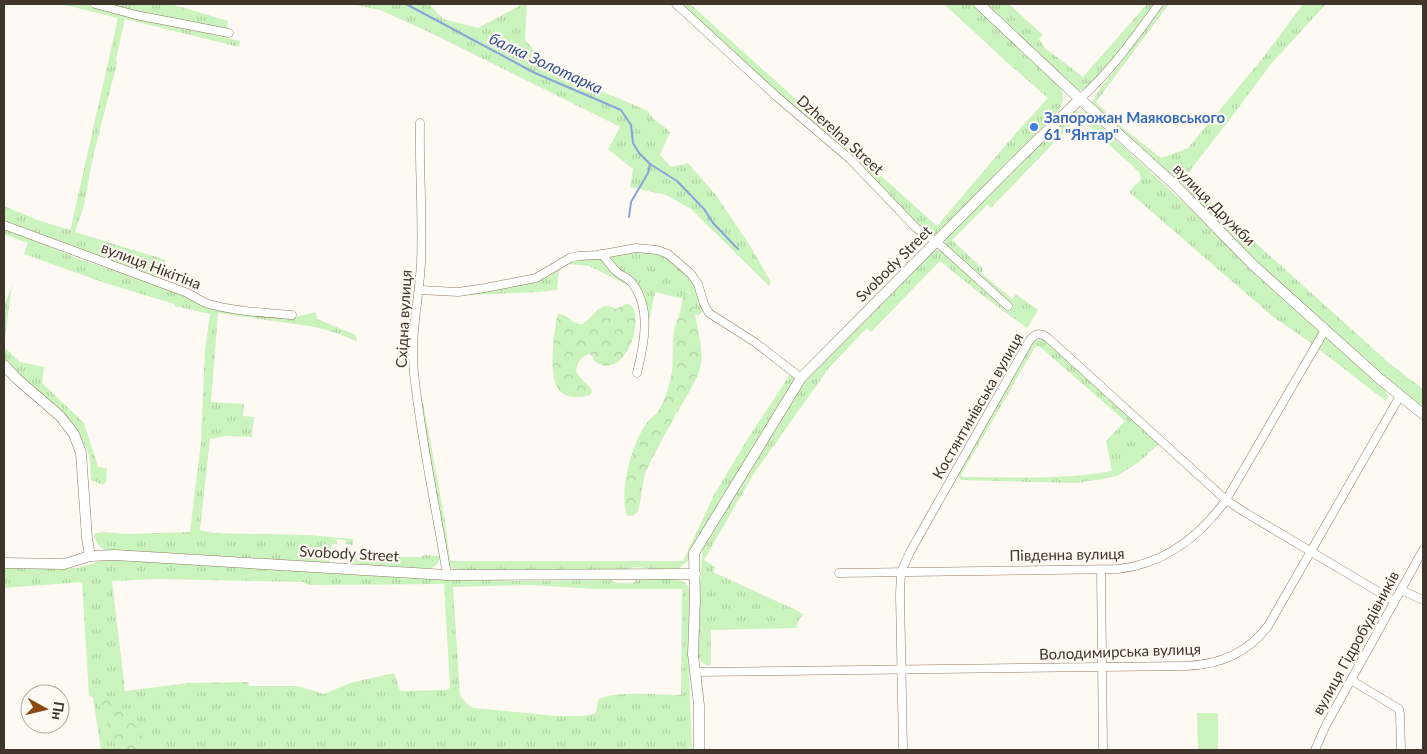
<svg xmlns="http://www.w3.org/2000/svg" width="1427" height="754" font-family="Lato,sans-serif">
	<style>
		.grass { fill: url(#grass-tufts); fill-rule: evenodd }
		.forest { fill: url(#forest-crowns) }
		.park { fill: #caf3bd }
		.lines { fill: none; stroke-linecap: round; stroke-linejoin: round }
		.stream { stroke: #88a4dc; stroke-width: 2 }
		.minor-casing { stroke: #927961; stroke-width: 9 }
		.tertiary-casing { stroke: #927961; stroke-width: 11 }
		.minor { stroke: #fff; stroke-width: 8 }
		.tertiary { stroke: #fff; stroke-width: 10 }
		.shop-dot { fill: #3f7fe0; stroke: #fff9f3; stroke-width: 2 }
		.labels { text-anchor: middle; stroke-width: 4.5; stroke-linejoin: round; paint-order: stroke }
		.shop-label { font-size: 15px; font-weight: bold; fill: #366cbe; stroke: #fff9f3; text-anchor: start }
		.street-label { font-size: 15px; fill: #3f352a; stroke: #fff9f3 }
		.water-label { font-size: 16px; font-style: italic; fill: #304f93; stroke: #fff9f3 }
	</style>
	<defs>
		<pattern id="grass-tufts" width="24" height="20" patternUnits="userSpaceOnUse" patternTransform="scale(1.25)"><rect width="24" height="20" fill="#caf3bd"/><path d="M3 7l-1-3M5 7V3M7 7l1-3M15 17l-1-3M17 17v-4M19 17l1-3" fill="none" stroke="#afd1a3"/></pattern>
		<pattern id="forest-crowns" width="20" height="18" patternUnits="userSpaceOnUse" patternTransform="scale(1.25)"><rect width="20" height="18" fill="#caf3bd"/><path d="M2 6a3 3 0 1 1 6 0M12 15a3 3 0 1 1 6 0" fill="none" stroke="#afd1a3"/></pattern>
	</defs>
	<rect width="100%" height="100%" fill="#fff9f3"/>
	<g class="grass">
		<polygon points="61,4 87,4 240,41 239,47 125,19 116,59 117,63 93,157 84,205 75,232 166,260 158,279 4,221 4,206 40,221 70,230 71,227 118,18"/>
		<polygon points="105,4 171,4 228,21 227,30"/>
		<path d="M351,4H429L443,19L478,28L523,4H527L525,40L550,69L648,111C652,121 663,124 670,132L660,155L671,167L688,163L715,194L749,244L771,282L769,286L691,209L666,195L630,187L633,169L608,149L620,127L433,34L380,10Z"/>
		<path d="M678,4H690L937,226L1016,133L1048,98L1011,66L944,4H972L1060,86C1065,97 1064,103 1057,113L936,237H930L797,112Z"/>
		<polygon points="983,4 1009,4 1043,35 1039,39 1045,48 1083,77 1147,4 1156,4 1113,60 1090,86 1084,90 1077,90"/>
		<polygon points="1165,4 1169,4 1096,102 1114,121 1161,158 1188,148 1266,54 1303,4 1326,4 1271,64 1230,119 1192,168 1187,177 1189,182 1198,191 1389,363 1423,389 1423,408 1392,383 1255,261 1093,105 1092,102 1100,89"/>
		<polygon points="1074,111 1086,112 1385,389 1388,397 1386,401 1308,341 1272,316 1129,192 1141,179 1139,172 1083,121 1078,124 1074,122 991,208 987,205 952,240 983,269 981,273 1012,299 1016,294 1038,310 1027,328 978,292 940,261 871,332 867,328 829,368 779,438 753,475 704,560 715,567 713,572 794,609 803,614 798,622 797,628 711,630 711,664 708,666 701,661 698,655 699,609 702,549 800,388 811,375 931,253 934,250 940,249 944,245 945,239 1005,176"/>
		<path d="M4,227L79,259L174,290L209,306L296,317L316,312L317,319L356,335L357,342L340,334L315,327L218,313L211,402L244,404L243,416L254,417L252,437L226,436L210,439L200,530L213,533L309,535L353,539V545L345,544V540L337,539V544H332L329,563L106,551C99,546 95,543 94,534L104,532L125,534L190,532L201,442L205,349L210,314L174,306V304L105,283L24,254L28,243L4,234Z"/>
		<polygon points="654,251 675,262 695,283 703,311 698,316 695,313 694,298 689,292 686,292 683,299 655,292 649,322 642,324 641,311 631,287 589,266 567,264 559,269 557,290 538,292 469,295 486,290 533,281 573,259 628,252"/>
		<polygon points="12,285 4,345 4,307"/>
		<path d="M1041,338L1046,340L1159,444L1139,462L1117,476L1102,479L1076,483L962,480L958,478L957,474L1029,347L1034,342ZM1039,346L1125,421L1106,441L1112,471C1063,480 1013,477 964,477L961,475L1035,347Z"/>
		<polygon points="4,347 20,362 44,367 42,383 84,423 98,467 107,468 106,482 103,485 91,480 90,460 87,449 74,426 4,359"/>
		<polygon points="791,373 797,378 687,562 678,569 653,571 647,568 633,567 628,571 463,570 447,567 420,404 423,402 445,521 450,560 452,561 683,561 714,495 750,435"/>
		<path d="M424,555L441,556C438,565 435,568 425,569L354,565V557H420Z"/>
		<path d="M118,558L415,577L515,581L612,580L616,583H633L636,580C647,580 672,577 682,581C686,582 688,586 690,590L688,646L692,750H101L93,697L89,696L82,582L4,588V565L78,568L104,560ZM158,579L303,582L310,585L444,584L450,688L446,690L400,691L394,673L350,683L324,694L298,686H249L248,682L189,683L125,691L112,581ZM532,585L593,589H682L681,695C662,695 611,690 598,700L596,711L594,714L582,716H556L473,708L466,703L460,695L453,587Z"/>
	</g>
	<g class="forest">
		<path d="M687,292L693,296C695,301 694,305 695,311C696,327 704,348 701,364C698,380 683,402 675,416C665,434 655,452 646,471C642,480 641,508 637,512C635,515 631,516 627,516C619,493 631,447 644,427C647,421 652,418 657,413C664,404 667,391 670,381C675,364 671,348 674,331C675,324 678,319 680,313C682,306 681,296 687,292Z"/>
		<path d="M626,304L631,305C645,321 625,383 594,361L593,357L590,354C582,355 577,363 576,371C580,380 588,383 592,391L590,395C585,397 581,397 575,397C565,397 558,392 555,382C550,369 554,331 557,317L558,314C568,313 571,325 583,324C593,317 602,298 616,309Z"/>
		<path d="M103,696C120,702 143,733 149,750H116C114,742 113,734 109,727C105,718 99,711 99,701Z"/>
	</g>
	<polygon class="park" points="1197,713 1218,713 1218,750 1198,750"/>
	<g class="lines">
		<g class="stream">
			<polyline points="406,4 535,73 621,110 631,125 633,143 639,153 650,164 677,181 704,209 713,223 738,249"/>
			<polyline points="629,217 631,202 648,173 650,164"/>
		</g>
		<g class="minor-casing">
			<g id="minor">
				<polyline points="95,4 136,15 229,33"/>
				<polyline points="676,4 776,96 850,159 916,228 937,242 1008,306"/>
				<path d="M1080,99C1111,71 1135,37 1159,4"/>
				<path d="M420,123C419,170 423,217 421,263C419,300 410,336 414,373C421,440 436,508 447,575"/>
				<path d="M4,225L185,292C192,295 199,300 206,303C230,311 266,313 292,315"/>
				<path d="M601,254C607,259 611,267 617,272C621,276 628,277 632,283C652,308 644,345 637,373"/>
				<polyline points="420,290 458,292 485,288 536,278 570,258 578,256 598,255 636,248 657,250 668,254 691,274 698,284 704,304 709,313 756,343 801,378"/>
				<polyline points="1101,570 1103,750"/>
				<path d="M839,573L1118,569C1164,564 1200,536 1226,500L1325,330"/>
				<polyline points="1401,590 1423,600"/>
				<path d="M695,672L1185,666C1218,665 1248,653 1268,626L1400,396"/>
				<polyline points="1351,680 1399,709 1400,714 1401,750"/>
				<path d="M903,750L900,594L901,572L910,552L1029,341C1035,333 1041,332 1048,338L1226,500L1246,513L1394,601"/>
				<polyline points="1315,750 1326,725 1423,550"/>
			</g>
		</g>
		<g class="tertiary-casing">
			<g id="tertiary">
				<polyline points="979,4 1080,99 1177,187 1252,264 1380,379 1423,414"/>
				<polyline points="4,365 16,378 60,416 74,434 81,453 87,538 90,556"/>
				<polyline points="4,563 64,564 90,556 115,555 447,575 695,574"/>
				<polyline points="699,750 699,705 693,654 695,599 694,553 801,378 1014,163 1080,99"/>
			</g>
		</g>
		<use href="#minor" class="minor"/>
		<use href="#tertiary" class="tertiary"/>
	</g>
	<circle class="shop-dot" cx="1034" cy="127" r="5"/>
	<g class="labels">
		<g class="shop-label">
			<text x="1044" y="123">Запорожан Маяковського<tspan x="1044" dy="17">61 "Янтар"</tspan></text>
		</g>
		<g class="street-label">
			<text transform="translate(840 135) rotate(42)" y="5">Dzherelna Street</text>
			<text transform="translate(1214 205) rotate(45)" y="5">вулиця Дружби</text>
			<text transform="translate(894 264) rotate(-45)" y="5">Svobody Street</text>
			<text transform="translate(151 266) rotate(21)" y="5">вулиця Нікітіна</text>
			<text transform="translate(404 319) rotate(-87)" y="5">Східна вулиця</text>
			<text transform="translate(978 406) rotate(-60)" y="5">Костянтинівська вулиця</text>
			<text transform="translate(349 554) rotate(3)" y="5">Svobody Street</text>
			<text transform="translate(1067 555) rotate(-1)" y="5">Південна вулиця</text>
			<text transform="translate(1356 643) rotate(-61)" y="5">вулиця Гідробудівників</text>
			<text transform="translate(1120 652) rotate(-2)" y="5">Володимирська вулиця</text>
		</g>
		<g class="water-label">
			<text transform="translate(546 63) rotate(25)" y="6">балка Золотарка</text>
		</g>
	</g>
	<rect width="1427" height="754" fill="none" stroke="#3f352a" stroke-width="10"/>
	<g transform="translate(45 709) rotate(98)"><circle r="24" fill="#fff9f3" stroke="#b2aba3"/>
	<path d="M0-4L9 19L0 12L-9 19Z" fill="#894a10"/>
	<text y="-8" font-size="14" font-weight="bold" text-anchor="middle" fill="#3f352a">Пн</text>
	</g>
</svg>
